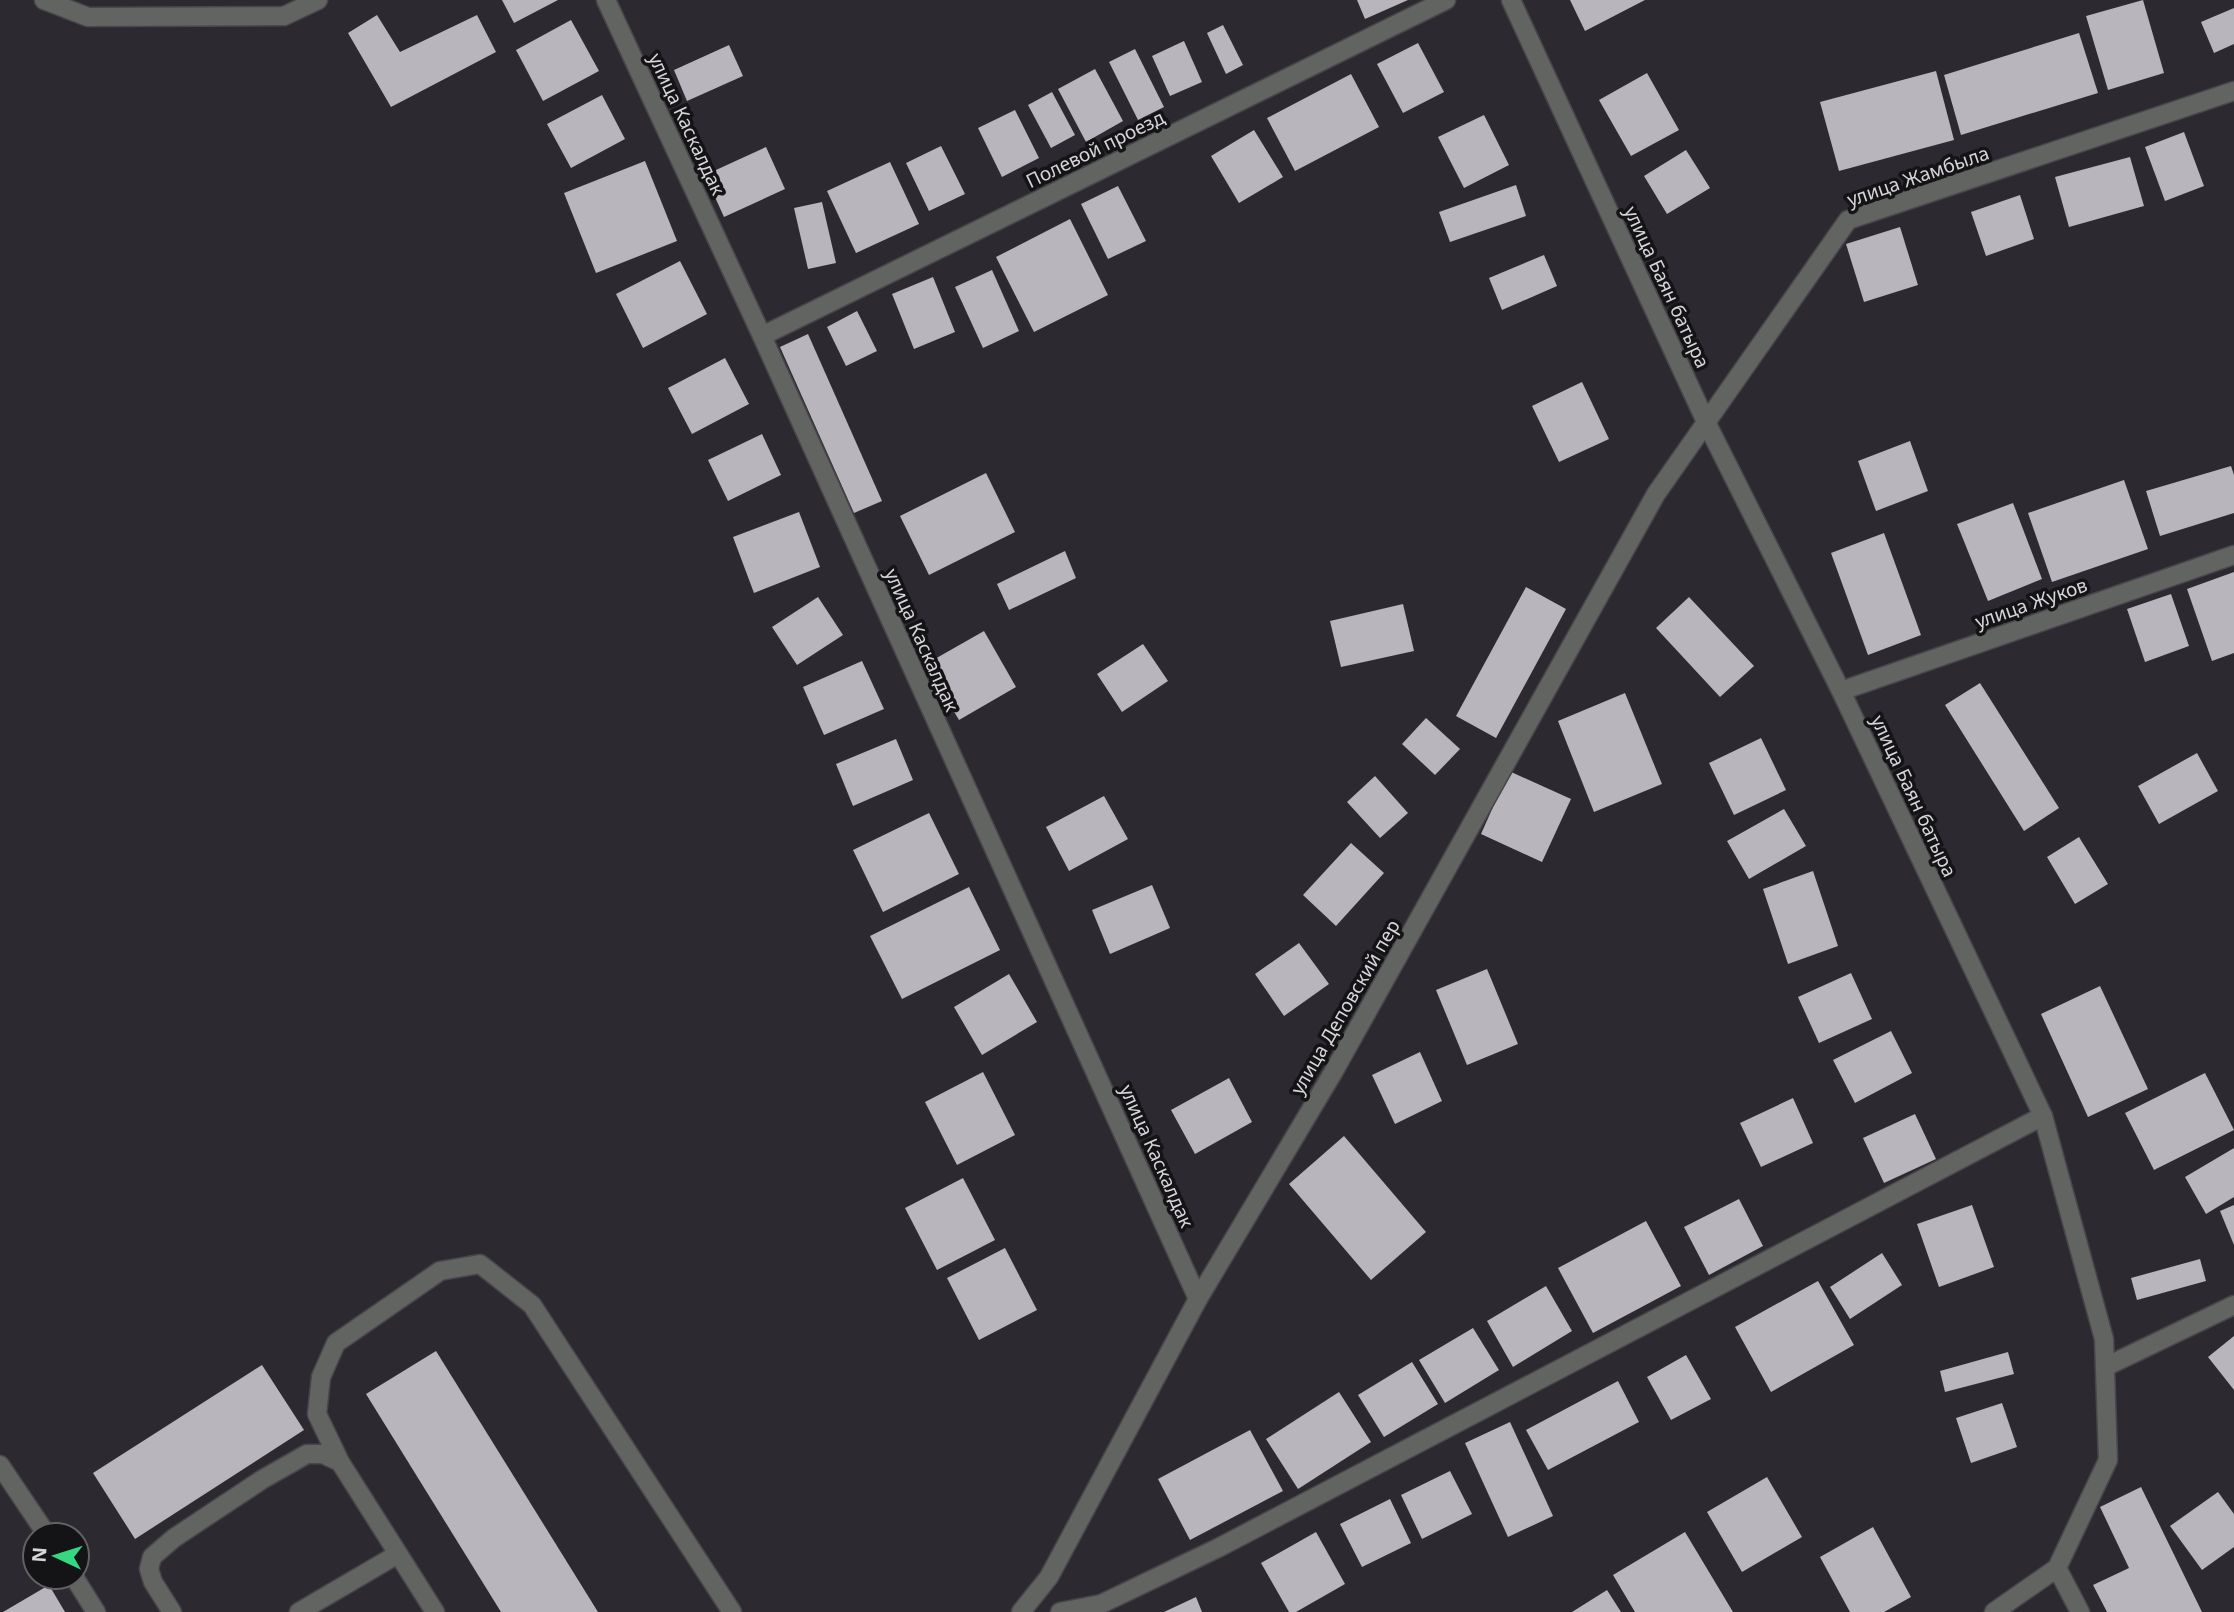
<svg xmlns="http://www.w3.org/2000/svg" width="2234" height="1612" font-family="'Noto Sans',sans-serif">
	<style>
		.building { fill: #b9b5bd }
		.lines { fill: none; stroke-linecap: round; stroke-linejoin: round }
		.minor-casing { stroke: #48454b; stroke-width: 21 }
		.minor { stroke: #616461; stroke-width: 18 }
		.labels { text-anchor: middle; stroke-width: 7; stroke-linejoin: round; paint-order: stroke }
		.street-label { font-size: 19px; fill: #d8d5da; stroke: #141315 }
	</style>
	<rect width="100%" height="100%" fill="#2c2930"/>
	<g class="building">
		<polygon points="502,0 558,0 514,23"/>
		<polygon points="1357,0 1408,0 1365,19"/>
		<polygon points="1570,0 1645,0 1585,31"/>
		<polygon points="2143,0 2164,73 2108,90 2086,16"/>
		<polygon points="2234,8 2234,44 2214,53 2201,22"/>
		<polygon points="377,15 400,52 477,15 496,52 391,107 348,33"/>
		<polygon points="571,20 599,71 543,101 516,50"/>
		<polygon points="1223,25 1243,65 1226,74 1207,33"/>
		<polygon points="2079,33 2098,93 1961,135 1944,75"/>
		<polygon points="1184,41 1202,82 1170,96 1152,56"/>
		<polygon points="1418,43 1444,92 1403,113 1377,64"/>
		<polygon points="729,45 743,76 687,101 674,70"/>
		<polygon points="1135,49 1164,107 1138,120 1109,62"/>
		<polygon points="1095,69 1123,121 1086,142 1058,89"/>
		<polygon points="1936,71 1954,140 1839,171 1820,102"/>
		<polygon points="1647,73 1679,130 1631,156 1599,100"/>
		<polygon points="1351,74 1379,127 1295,171 1267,118"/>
		<polygon points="1052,92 1075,135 1051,148 1028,105"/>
		<polygon points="602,95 625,139 571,168 547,124"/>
		<polygon points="1015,110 1039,158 1002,177 978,128"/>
		<polygon points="1484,115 1509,165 1464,188 1438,137"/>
		<polygon points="1254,130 1283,177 1239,203 1211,156"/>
		<polygon points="2184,132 2204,186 2165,201 2145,147"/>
		<polygon points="941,146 965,194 929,211 906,163"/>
		<polygon points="766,147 785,189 724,217 705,175"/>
		<polygon points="1686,150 1710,188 1667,214 1644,176"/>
		<polygon points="2130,157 2144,206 2069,227 2055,177"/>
		<polygon points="645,161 677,241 596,273 564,193"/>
		<polygon points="890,162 919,224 856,253 827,191"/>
		<polygon points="1516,185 1526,216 1450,242 1439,212"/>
		<polygon points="1118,186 1146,241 1108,259 1081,204"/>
		<polygon points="2020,195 2034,239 1986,256 1971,212"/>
		<polygon points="822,202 836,263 808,269 794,208"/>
		<polygon points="1070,219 1108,295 1034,332 996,257"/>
		<polygon points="1900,227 1918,285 1864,302 1846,244"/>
		<polygon points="1544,255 1557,286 1502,310 1489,278"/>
		<polygon points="680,261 707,314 643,348 616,294"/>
		<polygon points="992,270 1019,331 983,348 955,287"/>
		<polygon points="933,277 955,332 914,349 892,294"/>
		<polygon points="857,311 877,351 846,366 827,327"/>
		<polygon points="808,334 882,501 854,513 780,347"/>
		<polygon points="725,358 749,404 692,434 668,388"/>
		<polygon points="1582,382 1609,439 1559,462 1532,406"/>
		<polygon points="762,434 781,475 728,501 708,460"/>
		<polygon points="1910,441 1928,491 1876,511 1858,461"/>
		<polygon points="2231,466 2234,475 2234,513 2160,536 2146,491"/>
		<polygon points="986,473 1015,532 929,575 900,516"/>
		<polygon points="2124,480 2148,549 2052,582 2028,513"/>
		<polygon points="2013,503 2042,579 1988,601 1957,524"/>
		<polygon points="799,512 820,567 754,593 733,537"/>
		<polygon points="1884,533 1921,635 1868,655 1831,553"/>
		<polygon points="1065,551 1076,578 1009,610 997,584"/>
		<polygon points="2234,572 2234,653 2212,661 2187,589"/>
		<polygon points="1526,587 1566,609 1496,738 1456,716"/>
		<polygon points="2171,594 2189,646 2145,662 2127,609"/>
		<polygon points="818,597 843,635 797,665 772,627"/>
		<polygon points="1689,597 1754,666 1720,697 1656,628"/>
		<polygon points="1403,604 1414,651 1341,667 1330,621"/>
		<polygon points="984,631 1016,687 959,720 926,664"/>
		<polygon points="1143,644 1168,681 1122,712 1097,674"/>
		<polygon points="862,661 884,709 824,735 803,687"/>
		<polygon points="1980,683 2059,808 2024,831 1945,705"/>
		<polygon points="1625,693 1662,784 1594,812 1558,721"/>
		<polygon points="1426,718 1460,749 1435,775 1402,744"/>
		<polygon points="1761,738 1786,790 1734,815 1709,763"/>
		<polygon points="896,739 913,780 853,806 836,764"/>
		<polygon points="2197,753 2218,791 2159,824 2138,786"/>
		<polygon points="1509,771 1571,799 1542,862 1481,834"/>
		<polygon points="1375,776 1408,813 1380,838 1347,802"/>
		<polygon points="1104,796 1128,839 1069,871 1046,827"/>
		<polygon points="1784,809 1806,846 1749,879 1727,841"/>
		<polygon points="929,813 959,874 883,912 853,850"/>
		<polygon points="2079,837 2108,884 2075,904 2047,857"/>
		<polygon points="1351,843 1384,873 1336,926 1303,895"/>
		<polygon points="1813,871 1838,946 1788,964 1763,889"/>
		<polygon points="1152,885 1170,928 1110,954 1092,910"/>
		<polygon points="969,887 1000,950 902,999 870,936"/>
		<polygon points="1299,943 1329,984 1284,1016 1255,974"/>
		<polygon points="1487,969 1518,1044 1467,1065 1436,990"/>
		<polygon points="1851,973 1872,1019 1819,1043 1798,997"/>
		<polygon points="1009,974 1037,1022 982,1055 954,1007"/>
		<polygon points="2100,986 2148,1089 2088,1117 2041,1014"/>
		<polygon points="1891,1031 1912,1073 1855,1103 1833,1060"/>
		<polygon points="1420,1052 1442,1101 1395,1124 1372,1075"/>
		<polygon points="983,1072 1015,1135 957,1165 925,1102"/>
		<polygon points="2205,1073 2234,1130 2154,1170 2125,1113"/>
		<polygon points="1229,1078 1252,1122 1195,1154 1171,1110"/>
		<polygon points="1793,1098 1813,1143 1761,1167 1740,1123"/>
		<polygon points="1915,1114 1936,1159 1884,1183 1863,1138"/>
		<polygon points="1344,1136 1426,1232 1371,1280 1289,1184"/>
		<polygon points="2234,1148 2234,1197 2206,1214 2185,1177"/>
		<polygon points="963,1178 995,1240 937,1270 905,1208"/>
		<polygon points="1739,1199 1763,1246 1709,1275 1684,1227"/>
		<polygon points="1972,1205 1994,1267 1939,1287 1917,1224"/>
		<polygon points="2234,1205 2234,1245 2220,1211"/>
		<polygon points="1646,1221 1681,1286 1593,1333 1558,1268"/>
		<polygon points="1005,1248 1037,1310 979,1340 947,1278"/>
		<polygon points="1882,1253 1902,1285 1850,1319 1830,1287"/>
		<polygon points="2200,1259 2206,1281 2137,1300 2131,1278"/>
		<polygon points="1818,1281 1854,1345 1771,1392 1735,1327"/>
		<polygon points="1546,1286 1572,1331 1513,1367 1487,1321"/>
		<polygon points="1473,1328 1499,1370 1445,1403 1419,1360"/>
		<polygon points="2234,1336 2234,1390 2208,1357"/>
		<polygon points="436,1351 598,1612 501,1612 366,1394"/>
		<polygon points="2008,1352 2014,1374 1945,1392 1940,1371"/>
		<polygon points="1686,1355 1711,1399 1671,1420 1647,1377"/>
		<polygon points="1412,1362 1438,1404 1384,1437 1358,1395"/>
		<polygon points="262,1365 304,1430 135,1539 93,1473"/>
		<polygon points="1618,1381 1639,1422 1548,1470 1526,1430"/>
		<polygon points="1339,1392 1371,1442 1298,1489 1266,1439"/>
		<polygon points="2002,1403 2017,1447 1971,1463 1956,1418"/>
		<polygon points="1510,1422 1553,1516 1508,1537 1465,1443"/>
		<polygon points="1250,1430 1283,1491 1190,1540 1158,1479"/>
		<polygon points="1450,1471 1472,1514 1422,1539 1401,1495"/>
		<polygon points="1767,1477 1802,1537 1742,1572 1707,1512"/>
		<polygon points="2141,1487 2202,1612 2107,1612 2093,1585 2129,1568 2100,1507"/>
		<polygon points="2218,1492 2234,1514 2234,1547 2202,1570 2170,1526"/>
		<polygon points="1390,1499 1411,1543 1362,1567 1340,1524"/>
		<polygon points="1873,1527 1911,1597 1884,1612 1850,1612 1820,1557"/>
		<polygon points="1316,1532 1345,1584 1296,1612 1289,1612 1261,1563"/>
		<polygon points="1685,1532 1733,1612 1635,1612 1613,1575"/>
		<polygon points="49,1585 65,1612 3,1612"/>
		<polygon points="1607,1590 1621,1612 1572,1612"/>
		<polygon points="1196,1597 1202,1612 1164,1612"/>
	</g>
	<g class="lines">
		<g class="minor-casing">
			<g id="minor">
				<polyline points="44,0 88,17 284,16 318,0"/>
				<polyline points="606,0 762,336 1198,1299"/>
				<polyline points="1511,0 1707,424 1841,691 2043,1116 2104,1339 2108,1460 2057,1568 1994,1612"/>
				<polyline points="762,336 1446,0"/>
				<polyline points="1841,691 2234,555"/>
				<polyline points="2105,1367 2234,1305"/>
				<polyline points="340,1462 317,1414 321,1377 336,1343 440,1271 480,1264 532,1305 732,1612"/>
				<polyline points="0,1465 47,1535"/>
				<polyline points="2057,1568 2080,1612"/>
				<polyline points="74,1577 96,1612"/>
				<polyline points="172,1612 153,1582 149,1569 152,1557 174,1538 263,1479 307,1454 323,1454 340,1462 435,1612"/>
				<polyline points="299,1612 398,1554"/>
				<polyline points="1021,1612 1049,1577 1198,1299 1334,1071 1656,494 1848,220 2234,91"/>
				<polyline points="1060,1612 1101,1604 1218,1548 2043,1116"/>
			</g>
		</g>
		<use href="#minor" class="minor"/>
	</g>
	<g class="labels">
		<g class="street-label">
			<text transform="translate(687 124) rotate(65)" y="7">улица Каскалдак</text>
			<text transform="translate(1095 149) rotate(-26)" y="7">Полевой проезд</text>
			<text transform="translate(1918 176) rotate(-19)" y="7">улица Жамбыла</text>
			<text transform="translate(1667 287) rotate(65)" y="7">улица Баян батыра</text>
			<text transform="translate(2031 603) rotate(-19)" y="7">улица Жуков</text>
			<text transform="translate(922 640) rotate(66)" y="7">улица Каскалдак</text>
			<text transform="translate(1914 796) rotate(65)" y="7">улица Баян батыра</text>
			<text transform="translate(1345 1007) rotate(-60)" y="7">улица Деповский пер</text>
			<text transform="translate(1157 1156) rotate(66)" y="7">улица Каскалдак</text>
		</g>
	</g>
	<g transform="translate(56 1556) rotate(274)"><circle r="33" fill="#141315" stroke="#626164" stroke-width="2"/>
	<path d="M0-5L12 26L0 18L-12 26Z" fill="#34d881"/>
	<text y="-10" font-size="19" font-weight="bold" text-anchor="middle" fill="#d8d5da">N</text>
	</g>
</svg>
